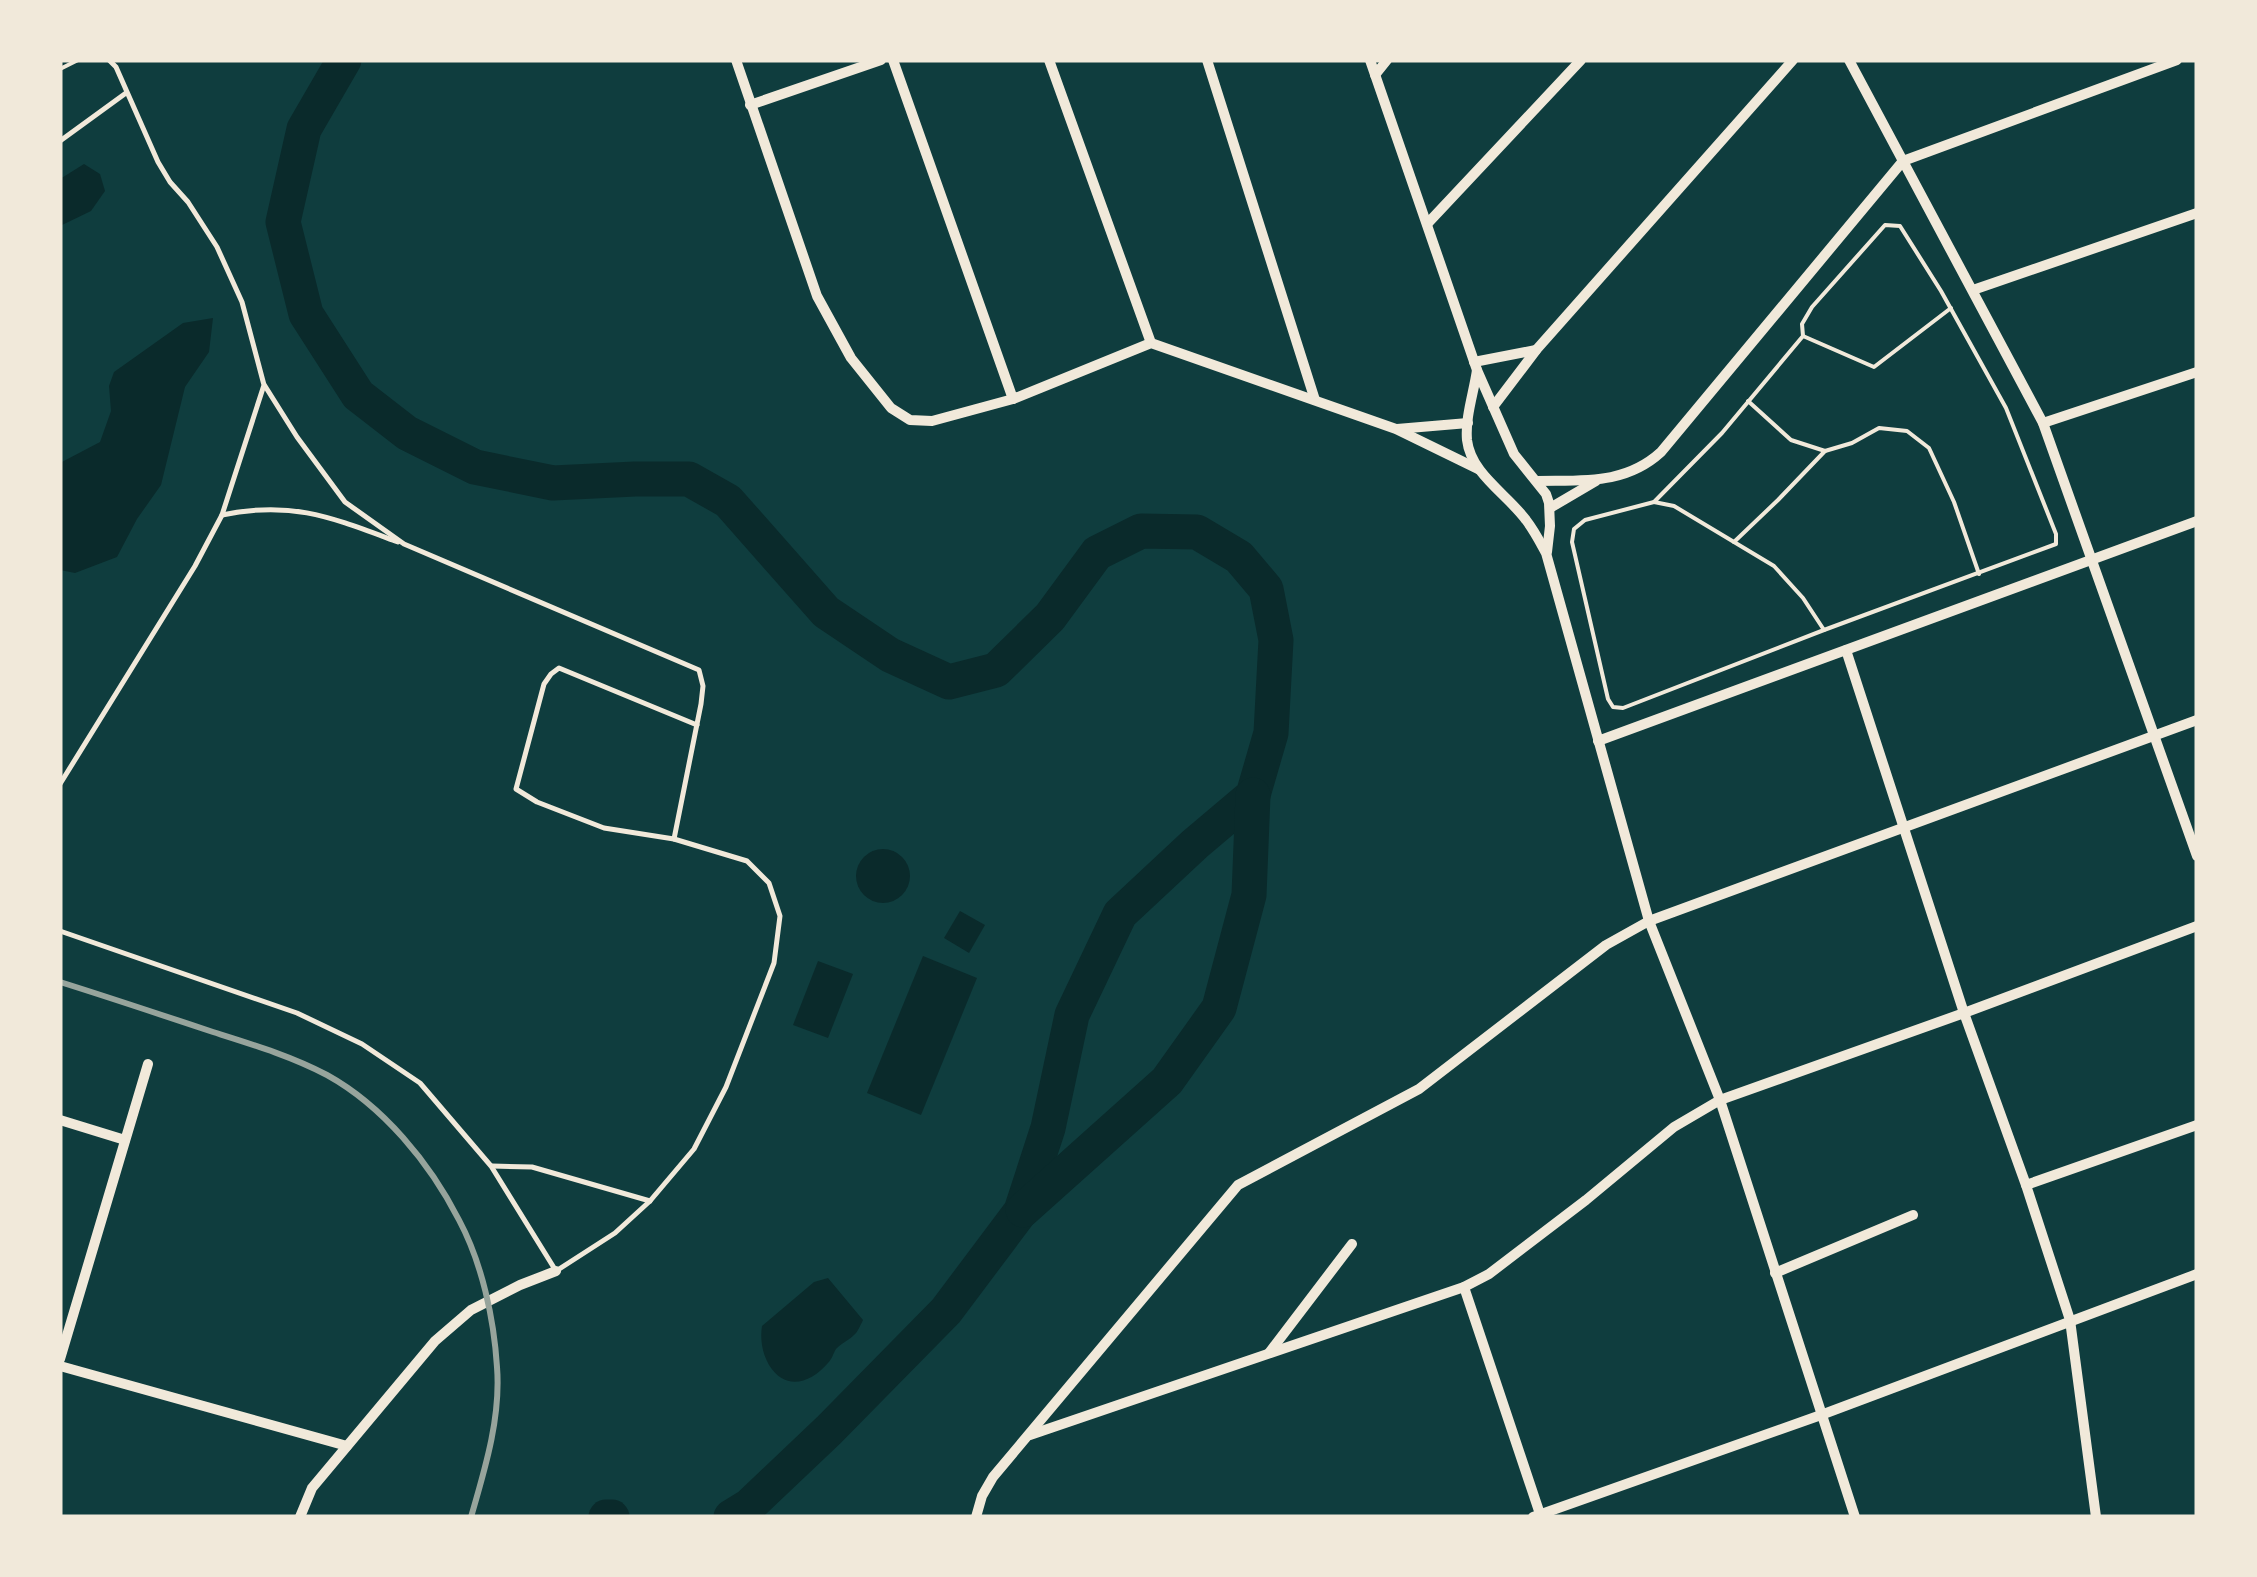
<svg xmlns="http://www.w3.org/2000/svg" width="2257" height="1577" font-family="'Alegreya Sans',sans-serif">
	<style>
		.water { fill: #0a2a2b }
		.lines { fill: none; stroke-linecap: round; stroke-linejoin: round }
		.river { stroke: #0a2a2b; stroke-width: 35 }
		.path { stroke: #f1e9da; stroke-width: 4 }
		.service { stroke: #f1e9da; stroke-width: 5 }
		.minor { stroke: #f1e9da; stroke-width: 10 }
		.rail { stroke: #97a49c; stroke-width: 6 }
	</style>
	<rect width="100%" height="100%" fill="#0f3d3e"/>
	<g class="water">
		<polygon points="84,164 100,174 105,191 91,211 60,226 60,179"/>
		<polygon points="213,318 209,352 185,387 161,485 137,519 117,557 75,573 60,570 60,463 100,442 111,411 109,386 114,372 183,323"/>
		<circle cx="883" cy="876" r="27"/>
		<polygon points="960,911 985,925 969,953 944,938"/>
		<polygon points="923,956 977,978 921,1115 867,1093"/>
		<polygon points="818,961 853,974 828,1038 793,1025"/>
		<path d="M828,1278L863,1320C862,1322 857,1333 855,1334C850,1340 841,1343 836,1349C833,1354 832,1359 828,1363C810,1384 785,1391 769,1365C762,1353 760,1339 762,1326L814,1282Z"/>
	</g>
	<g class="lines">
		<g class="river">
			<polyline points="344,60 304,129 283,222 306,314 358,395 407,433 475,467 553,483 635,479 689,479 728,501 826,612 890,655 949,682 996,670 1050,617 1097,553 1141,531 1197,532 1239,557 1266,589 1276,640 1271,733 1253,795 1195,844 1120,914 1072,1015 1048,1128 1021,1211 946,1311 829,1430 749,1506 731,1517"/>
			<polyline points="1023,1210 1167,1081 1219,1008 1249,895 1253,795"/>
			<polyline points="606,1517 612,1517"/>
		</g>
		<g class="path">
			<polyline points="60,69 78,60"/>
			<polygon points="1885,225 1900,226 1941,291 2006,408 2056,534 2056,544 1824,630 1623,708 1613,707 1608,699 1572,542 1574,529 1585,520 1654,502 1722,433 1803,336 1802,324 1812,307"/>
			<polyline points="1803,336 1874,367 1951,308"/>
			<polyline points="1748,401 1791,440 1825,451 1852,443 1879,428 1907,431 1929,448 1954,502 1979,574"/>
			<polyline points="1654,502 1674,506 1774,566 1803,598 1824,630"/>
			<polyline points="1734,542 1778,500 1825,451"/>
		</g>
		<g class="service">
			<polyline points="60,141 126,93"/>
			<polyline points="265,386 297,437 345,502 404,544 699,670 703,686 701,704 674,839"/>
			<path d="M222,515C292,500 333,518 398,542"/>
			<polyline points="60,784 195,566 222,515 264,385 242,302 217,247 188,202 170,182 158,162 116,67 109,60"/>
			<polyline points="60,931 297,1013 362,1044 420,1083 491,1166 556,1271 615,1233 650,1201 694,1149 726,1087 774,963 780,916 769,883 747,861 674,839 604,828 537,802 516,789 544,684 551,674 559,668 697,725"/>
			<polyline points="492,1166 532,1167 650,1201"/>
		</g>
		<g class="minor">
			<polyline points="736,60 817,296 851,358 891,408 910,420 932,421 1013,399 1151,343 1396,429 1478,469"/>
			<polyline points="893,60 1013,399"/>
			<polyline points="1049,60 1151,343"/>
			<polyline points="1207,60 1315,400"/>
			<polyline points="1370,60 1477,370 1514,454 1546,494 1549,503 1550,526 1547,552"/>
			<polyline points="1849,60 2043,423 2197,856"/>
			<polyline points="1375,75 1387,60"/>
			<polyline points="750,105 881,60"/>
			<polyline points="1428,223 1581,60"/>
			<polyline points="1973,290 2197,213"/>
			<polyline points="1474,362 1536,350"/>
			<path d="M1477,370C1474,392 1465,417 1467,440C1471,474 1507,494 1526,520C1534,530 1540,542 1546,553L1649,921L1720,1100L1855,1517"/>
			<polyline points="1493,407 1537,349 1793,60"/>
			<polyline points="2043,423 2197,372"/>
			<polyline points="1397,429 1468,423"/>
			<path d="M1537,481C1583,480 1625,485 1661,452L1903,161L2177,60"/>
			<polyline points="1550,508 1596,481"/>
			<polyline points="1846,650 1964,1013 2026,1185 2070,1320 2096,1517"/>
			<polyline points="1598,741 2197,521"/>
			<polyline points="60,1120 125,1140"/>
			<polyline points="2026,1185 2197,1125"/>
			<polyline points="1775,1273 1913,1215"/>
			<polyline points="1464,1287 1541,1517"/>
			<polyline points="1269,1353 1352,1244"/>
			<polyline points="60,1359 148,1064"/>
			<polyline points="60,1366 347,1446"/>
			<polyline points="1030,1435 1464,1287 1489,1274 1586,1200 1674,1127 1720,1100 1964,1013 2197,926"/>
			<polyline points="300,1517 312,1488 435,1341 471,1310 520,1285 556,1271"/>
			<polyline points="976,1517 982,1496 993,1477 1238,1185 1419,1089 1606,945 1649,921 2197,720"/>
			<polyline points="1533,1517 1821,1415 2197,1274"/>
		</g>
		<path class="rail" d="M60,982C111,998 162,1015 213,1032C251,1044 291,1056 327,1075C383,1106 430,1163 459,1220C482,1263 494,1319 497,1367C501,1417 485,1469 471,1517"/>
	</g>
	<rect width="2257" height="1577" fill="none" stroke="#f1e9da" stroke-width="125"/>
</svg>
